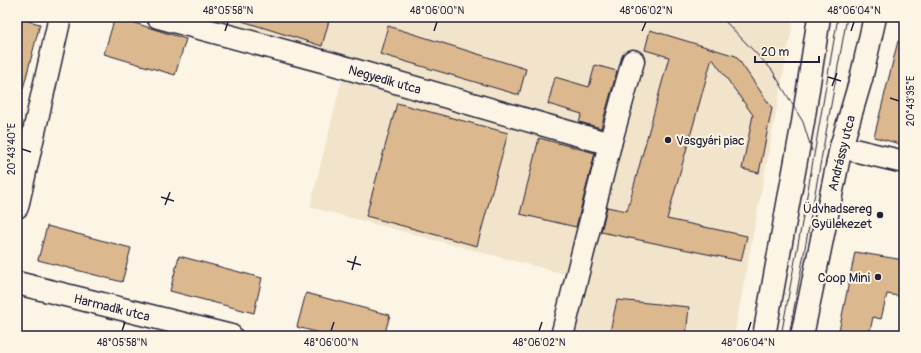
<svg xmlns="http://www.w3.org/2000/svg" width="921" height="353" font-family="Pangolin,sans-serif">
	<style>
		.built { fill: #f2e3cb }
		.building { fill: #dcb88e; stroke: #22223b }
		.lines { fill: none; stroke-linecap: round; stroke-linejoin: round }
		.minor-casing { stroke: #22223b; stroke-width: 25 }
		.minor { stroke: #fcf5e5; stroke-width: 22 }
		.tram { stroke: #22223b; stroke-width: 1 }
		.ticks { fill: none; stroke: #22223b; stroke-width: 1.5 }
		.poi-dot { fill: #22223b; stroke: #fcf5e5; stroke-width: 1.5 }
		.labels { text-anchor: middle; stroke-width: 4; stroke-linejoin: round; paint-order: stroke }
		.street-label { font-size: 13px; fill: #22223b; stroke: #fcf5e5 }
		.poi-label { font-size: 13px; fill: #22223b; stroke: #fcf5e5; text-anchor: end }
		.neatline { fill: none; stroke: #22223b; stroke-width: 1.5 }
		.ticks-label { font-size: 10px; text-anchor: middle; fill: #22223b }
	</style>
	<rect width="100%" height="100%" fill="#fcf5e5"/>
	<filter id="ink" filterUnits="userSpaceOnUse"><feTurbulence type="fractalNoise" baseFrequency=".025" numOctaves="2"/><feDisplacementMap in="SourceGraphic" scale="8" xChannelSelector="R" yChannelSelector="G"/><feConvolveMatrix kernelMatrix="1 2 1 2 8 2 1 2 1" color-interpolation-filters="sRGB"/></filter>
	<g filter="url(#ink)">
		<polygon class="built" points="198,17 794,17 734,336 552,336 568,275 310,207 347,59"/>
		<g class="building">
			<polygon points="115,17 186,39 175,75 104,54"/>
			<polygon points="242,17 330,17 322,46 242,21"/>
			<polygon points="17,18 40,24 23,89 17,88"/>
			<polygon points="388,26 526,69 519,95 380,54"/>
			<polygon points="650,30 736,56 772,108 759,173 742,169 753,115 712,58 667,219 747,236 741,261 601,232 607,207 627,211 669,57 645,50"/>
			<polygon points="898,41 904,42 904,145 874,137"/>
			<polygon points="595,65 617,71 601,128 579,122 582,114 548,104 555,77 589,87"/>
			<polygon points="397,103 508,133 477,246 366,216"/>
			<polygon points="539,138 595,153 576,227 520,214"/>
			<polygon points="47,226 131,248 122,282 38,260"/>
			<polygon points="855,252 904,260 904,297 887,294 881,319 873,317 869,336 839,331"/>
			<polygon points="179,256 262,278 254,313 170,291"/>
			<polygon points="306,293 390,315 384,336 331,336 297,327"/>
			<polygon points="617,300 689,307 686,336 609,336"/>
		</g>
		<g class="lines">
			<g class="minor-casing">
				<g id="minor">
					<polyline points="158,17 333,64 610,144"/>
					<polyline points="841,147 904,162"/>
					<polyline points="17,207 60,17"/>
					<polyline points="17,283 231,336"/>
					<polyline points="562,336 610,144 633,61"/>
					<polyline points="764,336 803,122 819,17"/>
					<polyline points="802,336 841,147 861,79 875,17"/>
				</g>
			</g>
			<use href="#minor" class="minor"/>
			<g class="tram">
				<polyline points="721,17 772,70 803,122 812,151"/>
				<polyline points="781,336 806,201 838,17"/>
				<polyline points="789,336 847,17"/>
			</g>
		</g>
	</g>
	<path class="ticks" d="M225,31L228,22M434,31L437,22M642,31L646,22M851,31L854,22M828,77L841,81M832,86L837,73M890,98L899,101M22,149L31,152M161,197L174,201M165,205L170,192M347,261L361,265M352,270L356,256M122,331L125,322M331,331L334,322M539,331L542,322M748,331L751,322"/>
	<g class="poi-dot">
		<circle cx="668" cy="140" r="4"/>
		<circle cx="880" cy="215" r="4"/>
		<circle cx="878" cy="277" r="4"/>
	</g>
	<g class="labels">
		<g class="street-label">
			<text transform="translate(385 79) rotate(16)" y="5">Negyedik utca</text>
			<text transform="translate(841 153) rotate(-76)" y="5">Andrássy utca</text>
			<text transform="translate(112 307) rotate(14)" y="5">Harmadik utca</text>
		</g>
		<g class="poi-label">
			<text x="676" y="145" text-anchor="start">Vasgyári piac</text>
			<text x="872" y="213">Üdvhadsereg<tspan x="872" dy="15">Gyülekezet</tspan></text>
			<text x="870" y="282">Coop Mini</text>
		</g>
	</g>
	<rect width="921" height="353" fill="none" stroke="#fcf5e5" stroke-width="44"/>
	<path d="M755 56v6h64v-6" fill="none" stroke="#22223b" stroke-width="2"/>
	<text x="761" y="56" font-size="12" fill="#22223b" stroke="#fcf5e5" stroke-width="3" paint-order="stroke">20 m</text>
	<rect x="22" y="22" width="877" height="309" class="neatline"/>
	<g class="ticks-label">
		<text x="228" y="14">48°05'58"N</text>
		<text x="437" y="14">48°06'00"N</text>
		<text x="646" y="14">48°06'02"N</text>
		<text x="854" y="14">48°06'04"N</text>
		<text transform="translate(910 101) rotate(-90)" y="4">20°43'35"E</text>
		<text transform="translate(11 149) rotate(-90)" y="4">20°43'40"E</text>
		<text x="122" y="346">48°05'58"N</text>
		<text x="331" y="346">48°06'00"N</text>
		<text x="539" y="346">48°06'02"N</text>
		<text x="748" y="346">48°06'04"N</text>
	</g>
</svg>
